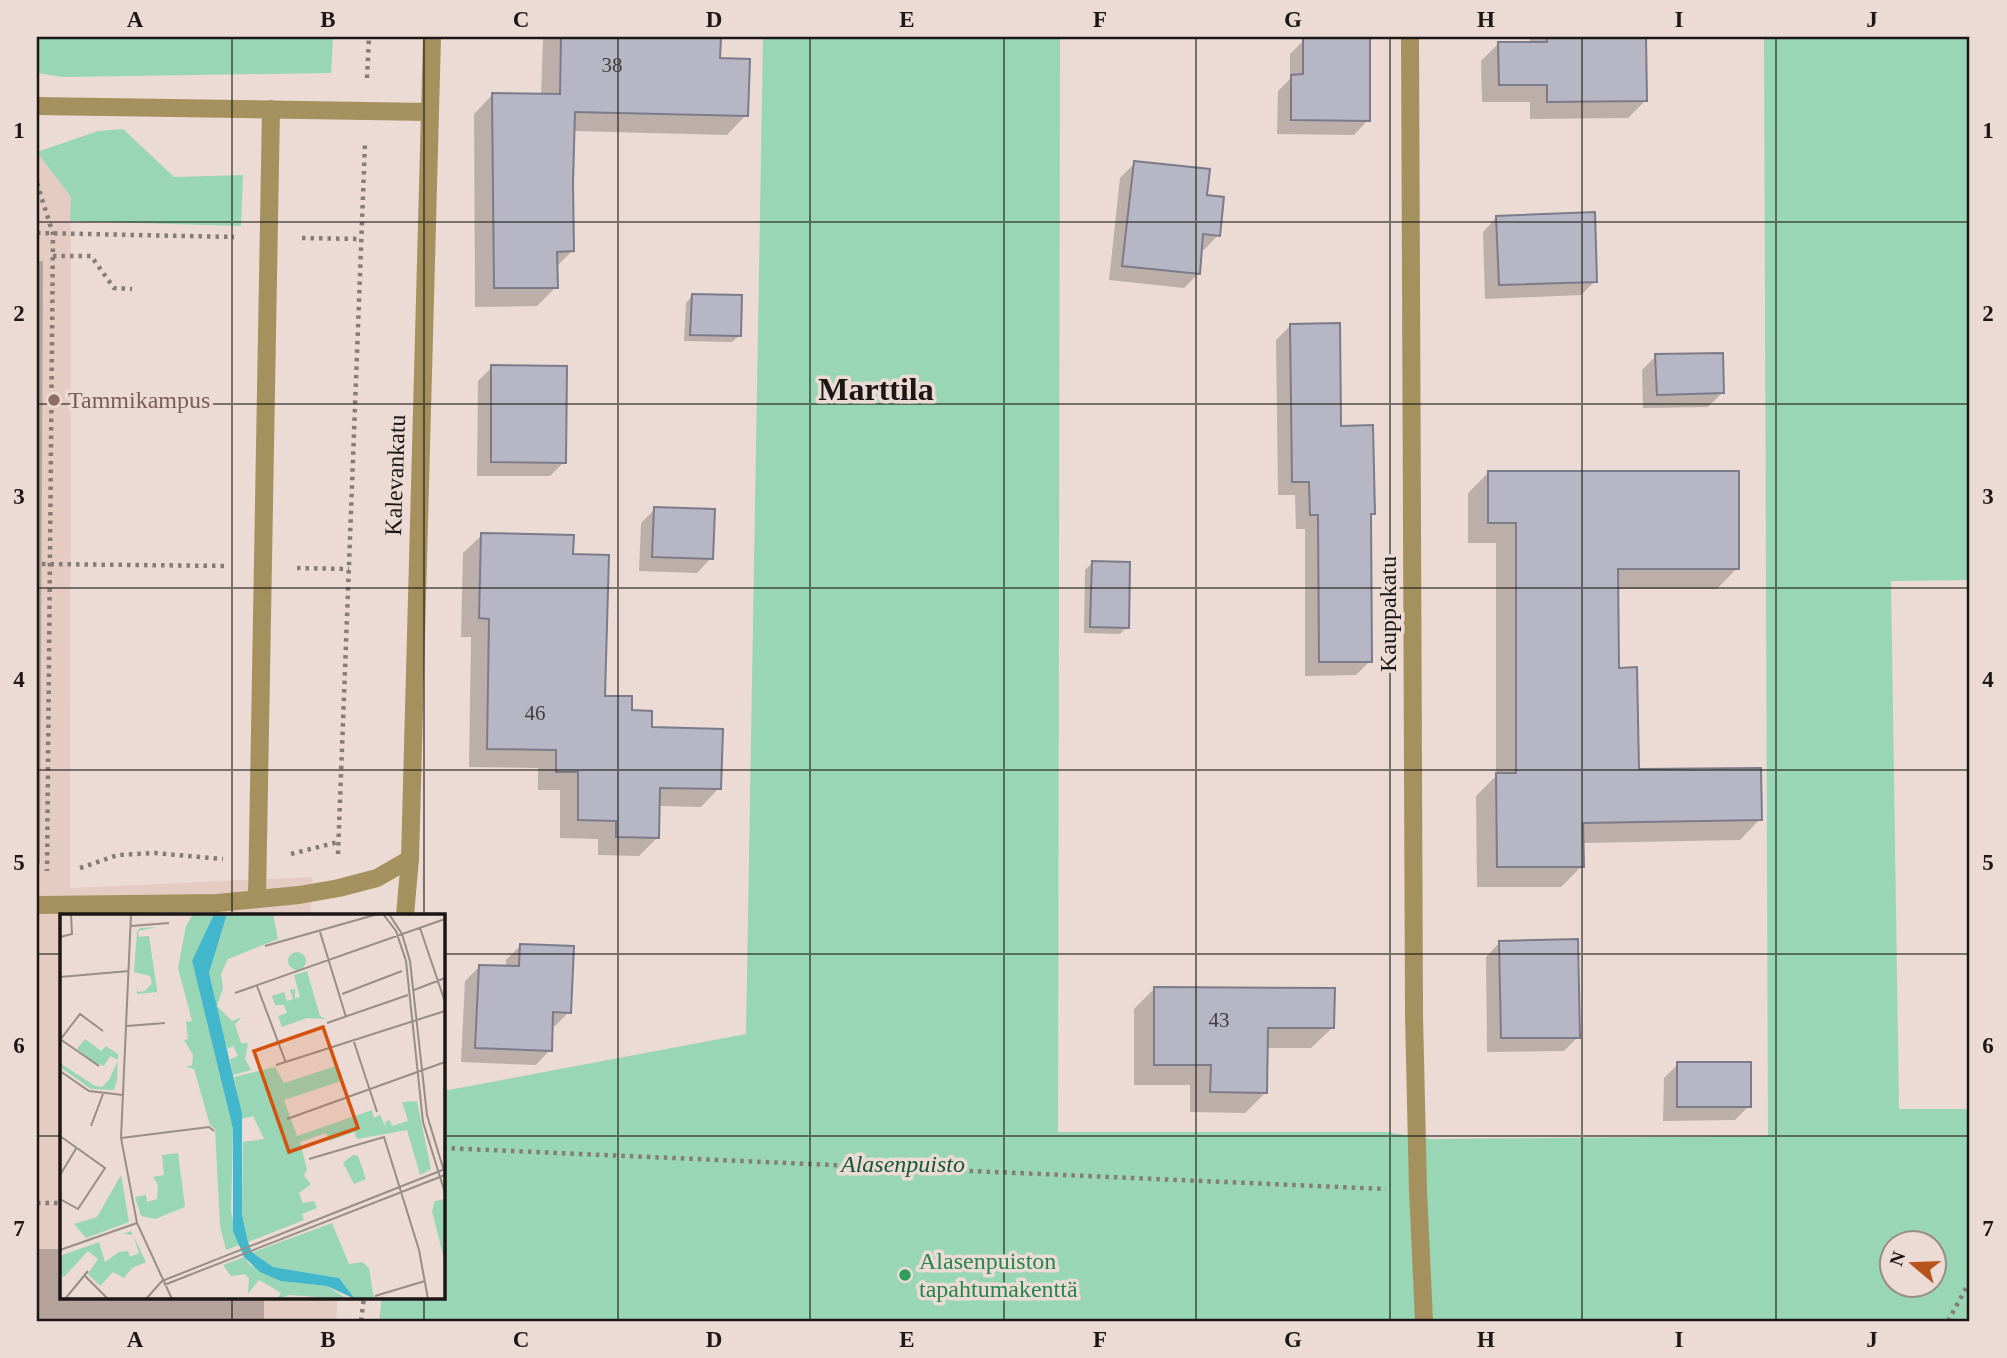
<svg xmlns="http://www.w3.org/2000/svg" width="2007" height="1358" font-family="'Times New Roman',serif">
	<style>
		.built { fill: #e4ccc2 }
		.green { fill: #98d6b5; fill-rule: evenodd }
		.shadow { fill: #0003 }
		.building { fill: #b7b6c5; stroke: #7c7b89; stroke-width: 2 }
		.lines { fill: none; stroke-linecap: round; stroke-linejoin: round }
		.path { stroke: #867c77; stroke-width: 4.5; stroke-dasharray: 3.5 5; stroke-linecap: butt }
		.service { stroke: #a5915d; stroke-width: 18 }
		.minor { stroke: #a5915d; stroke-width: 18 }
		.grid { fill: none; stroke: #1c1714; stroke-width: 2; stroke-opacity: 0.55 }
		.education-dot { fill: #8d6e63; stroke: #ebdbd4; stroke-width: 2.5 }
		.leisure-dot { fill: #2e9e5b; stroke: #ebdbd4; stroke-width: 2.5 }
		.labels { text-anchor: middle; stroke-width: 7; stroke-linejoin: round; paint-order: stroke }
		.number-label { font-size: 21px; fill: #433f40 }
		.education-label { font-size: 24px; fill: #785e54; stroke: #ebdbd4; text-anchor: start }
		.street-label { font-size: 24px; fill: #1c1714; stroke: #ebdbd4 }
		.park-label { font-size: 24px; font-style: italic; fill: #15583c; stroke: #ebdbd4 }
		.leisure-label { font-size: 24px; fill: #27864d; stroke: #ebdbd4; text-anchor: start }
		.district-label { font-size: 32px; font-weight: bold; fill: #1c1714; stroke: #ebdbd4 }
		.inset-road { fill: none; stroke: #988d87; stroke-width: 2 }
		.view { fill: #d4520d; fill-opacity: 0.15; stroke: #d4520d; stroke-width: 3.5 }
		.inset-edge { fill: none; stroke: #1c1714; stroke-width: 3.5 }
		.neatline { fill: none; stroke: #1c1714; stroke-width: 2.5 }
		.grid-label { font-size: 23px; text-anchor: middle; font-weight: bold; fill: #1c1714 }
	</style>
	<rect width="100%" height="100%" fill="#ebdbd4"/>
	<polygon class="built" points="37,152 71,197 70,888 313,877 310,915 61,915 61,1297 338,1297 336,1321 37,1321"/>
	<g class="green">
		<polygon points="37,37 333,37 331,73 63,77 37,73"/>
		<path d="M763,37H1060L1058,1132H1387L1431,1139L1768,1136L1764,37H1970V580L1891,581L1899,1109H1970V1321H379L382,1297H443V1091L746,1034ZM1892,1242H1934V1284H1892Z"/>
		<polygon points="123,129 174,177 243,175 241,226 70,221 71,197 37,152 98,131"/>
	</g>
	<g class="shadow">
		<polygon points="543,37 719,37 718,60 746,115 727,135 573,131 572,251 556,267 556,287 537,306 475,307 474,114 493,94 541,96"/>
		<polygon points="1530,37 1645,37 1645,101 1628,118 1530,119 1530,102 1482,102 1481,61 1499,43 1530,43"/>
		<polygon points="1304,40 1368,120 1354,135 1277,134 1278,91 1290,79 1290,54"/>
		<polygon points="1135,163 1205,197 1218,235 1204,250 1200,249 1198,274 1184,288 1109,280 1120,178"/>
		<polygon points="1497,217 1595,281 1581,295 1485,299 1483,232"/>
		<polygon points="37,261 43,261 40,863 37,866"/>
		<polygon points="692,296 739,336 732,342 684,341 686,303"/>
		<polygon points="1291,325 1339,427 1373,513 1369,517 1370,661 1356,675 1305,676 1305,529 1296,529 1295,495 1278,495 1276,340"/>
		<polygon points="1656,356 1722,393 1708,407 1643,408 1642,370"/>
		<polygon points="492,367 564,462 550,476 477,476 478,381"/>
		<polygon points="1488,473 1737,568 1717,589 1617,589 1617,670 1637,771 1760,819 1740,840 1582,843 1582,866 1561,887 1477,887 1476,796 1496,776 1496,543 1468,543 1468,493"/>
		<polygon points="655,509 711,558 697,573 639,571 641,523"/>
		<polygon points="482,535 571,556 603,698 630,712 719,788 701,807 658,806 658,837 639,856 598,855 598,839 560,838 560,790 538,790 538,768 469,767 471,637 461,637 463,553"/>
		<polygon points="1092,563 1127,627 1120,634 1084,633 1085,570"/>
		<polygon points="1500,942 1578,1037 1564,1051 1487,1052 1486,957"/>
		<polygon points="521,945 569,1012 555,1026 551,1026 550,1050 536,1065 461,1062 465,981 479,967 506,968 506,960"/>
		<polygon points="1155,988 1332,1028 1311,1048 1266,1048 1266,1092 1245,1113 1190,1112 1190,1085 1134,1085 1134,1009"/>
		<polygon points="1678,1064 1749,1106 1735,1120 1663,1121 1664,1078"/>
		<polygon points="37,1249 61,1249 61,1297 264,1297 264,1321 37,1321"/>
	</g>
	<g class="building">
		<polygon points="561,37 721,37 720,58 750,59 748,116 575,112 573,183 574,251 557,252 558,288 494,288 492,93 560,94"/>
		<polygon points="1547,37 1646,37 1647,101 1547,102 1547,85 1499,85 1498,42 1547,42"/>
		<polygon points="1303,38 1370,38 1370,121 1291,120 1291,75 1303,74"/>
		<polygon points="1134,161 1210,169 1207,195 1224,197 1220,236 1203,234 1200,274 1122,266"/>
		<polygon points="1595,212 1597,282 1499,285 1496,216"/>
		<polygon points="692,294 742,295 741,336 690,335"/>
		<polygon points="1340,323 1341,426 1373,425 1375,514 1371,514 1372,662 1319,662 1318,515 1310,515 1309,482 1292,482 1290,324"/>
		<polygon points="1723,353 1724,393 1657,395 1655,354"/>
		<polygon points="491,365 567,366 566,463 491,462"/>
		<polygon points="1488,471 1739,471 1739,569 1618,569 1619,668 1637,667 1639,769 1761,768 1762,820 1583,823 1584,867 1497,867 1496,773 1516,773 1516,523 1488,523"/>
		<polygon points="654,507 715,509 713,559 652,557"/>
		<polygon points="481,533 574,535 573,554 609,555 605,696 632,696 632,710 652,711 652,727 723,729 721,789 660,788 659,838 616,837 616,821 578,820 578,772 556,772 556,750 487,749 489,619 479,618"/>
		<polygon points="1092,561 1130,562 1129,628 1090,627"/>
		<polygon points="1578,939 1580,1038 1501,1038 1499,941"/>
		<polygon points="520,944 574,946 571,1013 553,1012 552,1051 475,1048 479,965 519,966"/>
		<polygon points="1154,987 1335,988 1334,1028 1268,1028 1267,1093 1210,1092 1211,1065 1154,1065"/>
		<rect x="1677" y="1062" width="74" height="45"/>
	</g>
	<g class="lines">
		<g class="path">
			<polyline points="367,78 369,37"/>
			<polyline points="37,183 53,234 47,871"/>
			<polyline points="37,233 234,237"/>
			<polyline points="302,238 361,239"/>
			<polyline points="53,256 91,256 114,288 132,289"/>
			<polyline points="42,564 229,566"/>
			<polyline points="297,568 349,569"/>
			<polyline points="291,854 338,842"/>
			<polyline points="338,854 365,143"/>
			<polyline points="80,868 118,855 155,853 223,859"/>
			<polyline points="443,1148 1386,1189"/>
			<polyline points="37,1203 61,1203"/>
			<polyline points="361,1321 364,1297"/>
			<polyline points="1948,1321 1970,1281"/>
		</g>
		<g class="service">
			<polyline points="37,106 430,112"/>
			<polyline points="257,899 271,109"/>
			<polyline points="1418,1190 1424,1321"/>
		</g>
		<g class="minor">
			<polyline points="1410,37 1414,1015 1418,1190"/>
			<polyline points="37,905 217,903 299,895 339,888 377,878 410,859"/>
			<polyline points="405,915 410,859 432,37"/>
		</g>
	</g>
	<path class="grid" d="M232,37V915M424,37V915M618,37V1321M810,37V1321M1004,37V1321M1196,37V1321M1390,37V1321M1582,37V1321M1776,37V1321M37,222H1970M37,404H1970M37,588H1970M37,770H1970M37,954H61M443,954H1970M37,1136H61M443,1136H1970M232,1297V1321M424,1297V1321"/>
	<circle class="education-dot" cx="54" cy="400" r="7"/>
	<circle class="leisure-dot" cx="905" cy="1275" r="7"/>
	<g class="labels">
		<g class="number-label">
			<text x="612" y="72">38</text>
			<text x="535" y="720">46</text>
			<text x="1219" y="1027">43</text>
		</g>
		<g class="education-label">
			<text x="68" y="408">Tammikampus</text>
		</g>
		<g class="street-label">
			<text transform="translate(395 475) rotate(-88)" y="8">Kalevankatu</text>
			<text transform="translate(1388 614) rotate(-90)" y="8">Kauppakatu</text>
		</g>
		<g class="park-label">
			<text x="903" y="1172">Alasenpuisto</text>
		</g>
		<g class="leisure-label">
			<text x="919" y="1269">Alasenpuiston<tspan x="919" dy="28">tapahtumakenttä</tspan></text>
		</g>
		<g class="district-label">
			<text x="876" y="400">Marttila</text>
		</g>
	</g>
	<g transform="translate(60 914)">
		<rect width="385" height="385" fill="#ebdbd4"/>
		<path d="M133,0H154L132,47L173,215L171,298L179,331L166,336L160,312L155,215L150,211L134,155L126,153L132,151L133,141L124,126L128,125L126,108L132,107L118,54L126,12ZM167,0H213L218,25L168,45L161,60L163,74L157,92L172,107L182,103L175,110L181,129H188L185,145L191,156L173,161L170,145L178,142L173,132L168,135L163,124L149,59ZM97,13L78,17L79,23L89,22L99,89L97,78L77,80V72L78,78L85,77L92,69L90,62L74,58L77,17L80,14ZM228 47a9 9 0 1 1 18 0a9 9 0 1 1-18 0ZM247,57L260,102L266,105L247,104L222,113L218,102L227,99L224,91H215L212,82L224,78L227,87L233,85L230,76L235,75V84L240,83L234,61ZM25,125L41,137L46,132L58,140L57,166L54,176L31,175L0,153V149L35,172L42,173L49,166L58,146L50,142L44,152L35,149L17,135ZM276,152L281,167L224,186L237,222L312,196L314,204L320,201L326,214L325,208L330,206L332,212L348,207L342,188L357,187L371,255L360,261L347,216L297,225L294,218L269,227L266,219L240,228L247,255L244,262L251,270L239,279L243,289L254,287L257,294L242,300L244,306L188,328L182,301L183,228L204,225L193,202L182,205L174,163L215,153L224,169ZM118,239L125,293L95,305L81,302L75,283L86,281L87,288L97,285L98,271L93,263L104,261L102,241ZM293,241L298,242L306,265L294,270L283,249ZM61,261L69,308L26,324L14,310L37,303ZM385,285V349L372,297L375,287ZM272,309L289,350L302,348L309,354L314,385H295L279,364L213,353L193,338ZM71,317L86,348L72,354L64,364L53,358L40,372L28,360L38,345L28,337L4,363L0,361V342L39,328L45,348L59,338L68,337L70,343L79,339L73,321L63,320ZM184,343L190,351L231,368L267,372L287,385L229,381L217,385L221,379L199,366L188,380L189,364L185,360L171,362L163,351Z" fill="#98d6b5"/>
		<path d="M154,0H167L149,59L182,200V301L188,328L192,338L213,353L279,364L295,385L267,372L221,367L200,358L184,343L173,317V215L132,47Z" fill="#42b6ca"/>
		<path class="inset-road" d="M71,0L61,224L77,309L112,385M323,0L336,17L346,47L363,208L385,279M329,0L342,20L350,47L367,201L384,257M71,12L109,9M360,14L385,88M260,18L286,103M0,23L12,20L11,0M205,32L318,0M0,63L69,57M197,72L226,149M354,76L385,64M175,79L385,5M282,80L342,57M267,109L348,81M67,112L105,109M0,125L39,152M0,126L20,100L43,117M294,128L317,198M216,151L385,97M0,157L29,177L63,181M227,205L385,148M31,212L43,180M0,222L45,254L18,295L0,285M61,224L149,213L154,217M249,245L324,223L359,336L368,385M0,261L17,233M0,336L77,309M25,362L48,385M102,367L385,255M104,371L385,261M315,382L365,367M5,385L28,357M86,385L102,367"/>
		<path class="view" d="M263,113L298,214L229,238L194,137Z"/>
		<rect width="385" height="385" class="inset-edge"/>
	</g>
	<rect width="2007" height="1358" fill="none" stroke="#ebdbd4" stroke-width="77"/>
	<g transform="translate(1913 1264) rotate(289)"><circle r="33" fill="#ebdbd4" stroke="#988d87" stroke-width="2"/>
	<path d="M0-5L12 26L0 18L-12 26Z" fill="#b7541c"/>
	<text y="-10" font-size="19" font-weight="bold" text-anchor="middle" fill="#1c1714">N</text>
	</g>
	<rect x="38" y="38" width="1930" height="1282" class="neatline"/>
	<g class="grid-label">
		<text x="135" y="27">A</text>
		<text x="328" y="27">B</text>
		<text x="521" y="27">C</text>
		<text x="714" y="27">D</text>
		<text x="907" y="27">E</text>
		<text x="1100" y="27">F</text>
		<text x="1293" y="27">G</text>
		<text x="1486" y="27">H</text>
		<text x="1679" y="27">I</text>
		<text x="1872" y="27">J</text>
		<text x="19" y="138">1</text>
		<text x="1988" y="138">1</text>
		<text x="19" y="321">2</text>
		<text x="1988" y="321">2</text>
		<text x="19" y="504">3</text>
		<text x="1988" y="504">3</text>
		<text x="19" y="687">4</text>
		<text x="1988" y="687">4</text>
		<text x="19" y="870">5</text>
		<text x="1988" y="870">5</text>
		<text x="19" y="1053">6</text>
		<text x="1988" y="1053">6</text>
		<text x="19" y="1236">7</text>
		<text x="1988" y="1236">7</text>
		<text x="135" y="1347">A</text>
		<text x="328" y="1347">B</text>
		<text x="521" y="1347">C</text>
		<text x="714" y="1347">D</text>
		<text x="907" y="1347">E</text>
		<text x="1100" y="1347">F</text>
		<text x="1293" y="1347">G</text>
		<text x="1486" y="1347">H</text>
		<text x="1679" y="1347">I</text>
		<text x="1872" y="1347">J</text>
	</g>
</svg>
